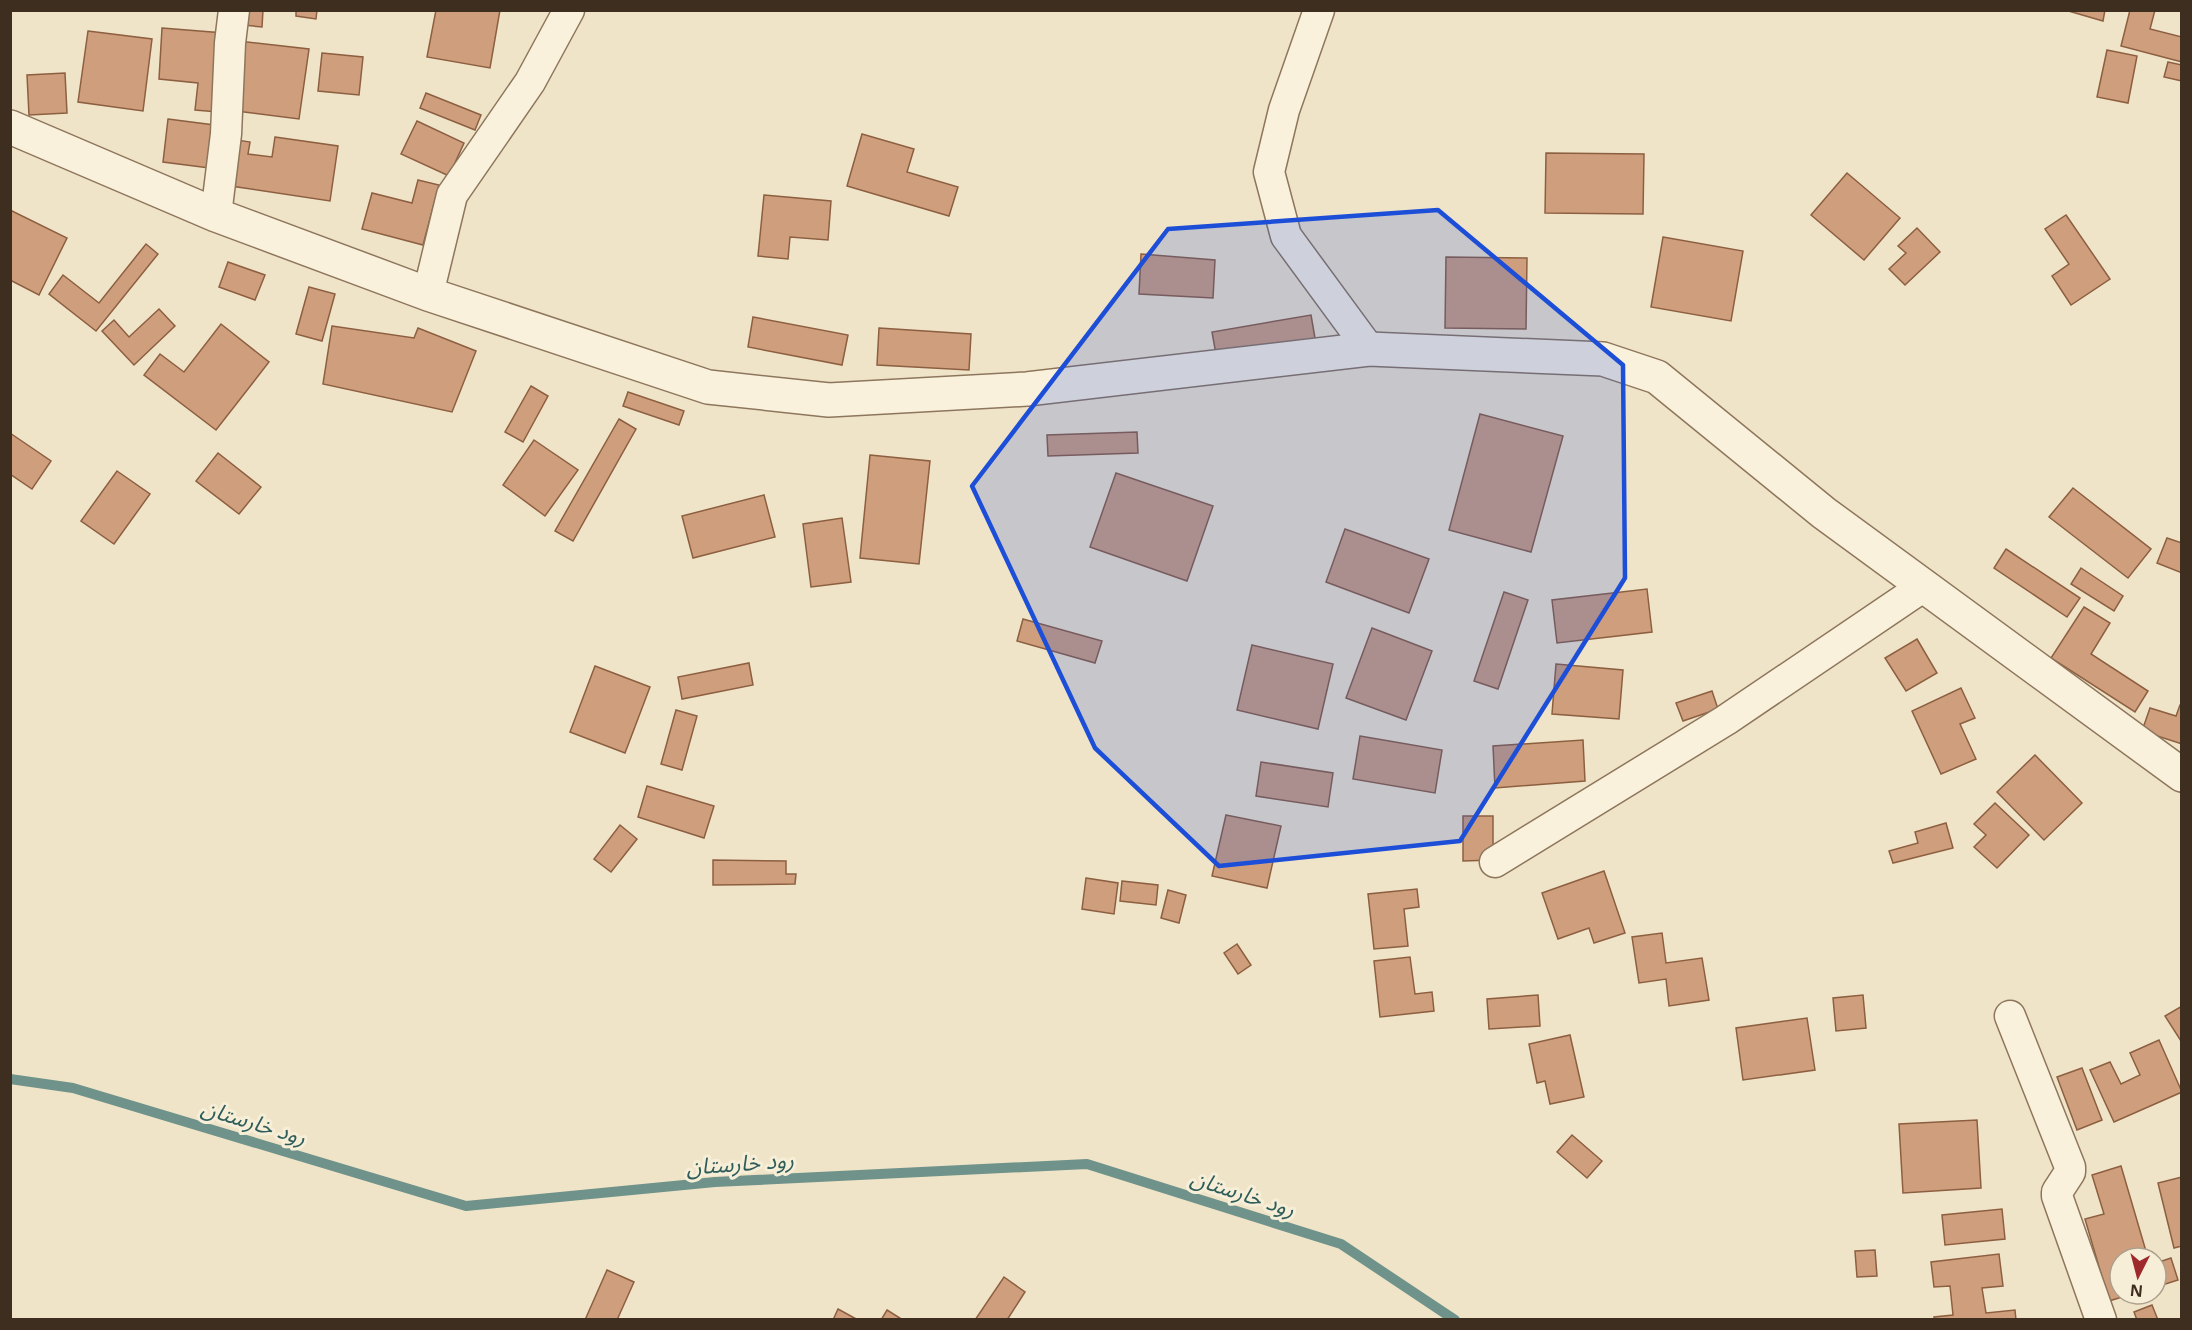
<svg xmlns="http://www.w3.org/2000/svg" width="2192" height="1330" font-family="Georgia,'Noto Sans Arabic',serif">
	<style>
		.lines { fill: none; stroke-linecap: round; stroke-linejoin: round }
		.stream { stroke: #6f938a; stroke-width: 10 }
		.building { fill: #cf9f7d; stroke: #8d5f41; stroke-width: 1.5 }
		.minor-casing { stroke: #8d765c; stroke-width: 33 }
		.tertiary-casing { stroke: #8d765c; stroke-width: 36 }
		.minor { stroke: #faf1dc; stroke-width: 30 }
		.tertiary { stroke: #faf1dc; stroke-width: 33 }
		.marked { fill: #1d4ed8; fill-opacity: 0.2; stroke: #1d4ed8; stroke-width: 4.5; stroke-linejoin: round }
		.labels { text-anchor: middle; stroke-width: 6; stroke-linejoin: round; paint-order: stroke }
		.water-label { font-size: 22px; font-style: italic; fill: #2f5d5a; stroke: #f7eed8 }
	</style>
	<rect width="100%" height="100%" fill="#f0e4c8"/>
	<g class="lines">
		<polyline class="stream" points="10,1079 73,1088 466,1206 715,1182 1087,1164 1341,1244 1455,1320"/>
	</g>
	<g class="building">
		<polygon points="236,10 263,10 262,27 234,24"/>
		<polygon points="296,10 317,10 316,19 296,16"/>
		<polygon points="436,10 500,10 490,68 427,57"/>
		<polygon points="2065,10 2105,10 2103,21"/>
		<polygon points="2130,10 2155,10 2150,29 2182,37 2182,62 2121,46"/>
		<polygon points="162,28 224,33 218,112 195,110 198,83 159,79"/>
		<polygon points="88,31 152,39 143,111 78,102"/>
		<polygon points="238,41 309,49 299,119 229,110"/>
		<polygon points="2107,50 2137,56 2128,103 2097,97"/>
		<polygon points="322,53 363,57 359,95 318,91"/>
		<polygon points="2168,62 2182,65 2182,81 2164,77"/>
		<polygon points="65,73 67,113 29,115 27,75"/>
		<polygon points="426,93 481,115 475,130 420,108"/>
		<polygon points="168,119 222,126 217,169 163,162"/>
		<polygon points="417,121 464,143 449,176 401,154"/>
		<polygon points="862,134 914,149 907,172 958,187 949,216 847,186"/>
		<polygon points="275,137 338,146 330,201 224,185 231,139 250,142 248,154 272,157"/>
		<polygon points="1546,153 1644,154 1643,214 1545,213"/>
		<polygon points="1847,173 1900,218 1864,260 1811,215"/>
		<polygon points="418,180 439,185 423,245 362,229 372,193 412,203"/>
		<polygon points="764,195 831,201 828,240 790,237 788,259 758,256"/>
		<polygon points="10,210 67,238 39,295 10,280"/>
		<polygon points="2066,215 2110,279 2071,305 2052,276 2069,264 2045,229"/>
		<polygon points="1917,228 1940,252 1905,285 1889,269 1906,253 1898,246"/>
		<polygon points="1663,237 1743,251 1731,321 1651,307"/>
		<polygon points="146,244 158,254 96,331 49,294 63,275 99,303"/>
		<polygon points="1141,254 1215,260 1213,298 1139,294"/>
		<polygon points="1446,257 1527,258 1526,329 1445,328"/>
		<polygon points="228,262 265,275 255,300 219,287"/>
		<polygon points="309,287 335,294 322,341 296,334"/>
		<polygon points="159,309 175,326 134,365 102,331 114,320 129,337"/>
		<polygon points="1311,315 1316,344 1217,360 1212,332"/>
		<polygon points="753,317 848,335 842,365 748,347"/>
		<polygon points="221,324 269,362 216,430 144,375 160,354 184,372"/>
		<polygon points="332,326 414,338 418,328 476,351 452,412 323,384"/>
		<polygon points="879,328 971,334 969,370 877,365"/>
		<polygon points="531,386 548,396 523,442 505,432"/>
		<polygon points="628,392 684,411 679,425 623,406"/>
		<polygon points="1480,414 1563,436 1531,552 1449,530"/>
		<polygon points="619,419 636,429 573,541 555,531"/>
		<polygon points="1137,432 1138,453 1048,456 1047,435"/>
		<polygon points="10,433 51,461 32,489 10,474"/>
		<polygon points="534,440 578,470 545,516 503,485"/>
		<polygon points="218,453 261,487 239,514 196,481"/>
		<polygon points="870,455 930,461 919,564 860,558"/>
		<polygon points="117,471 150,494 114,544 81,521"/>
		<polygon points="1116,473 1213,506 1187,581 1090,547"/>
		<polygon points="2073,488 2151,549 2128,578 2049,517"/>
		<polygon points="764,495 775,537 693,558 682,516"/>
		<polygon points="842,518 851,582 811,587 803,524"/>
		<polygon points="1345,529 1429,559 1409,613 1326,582"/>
		<polygon points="2167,538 2182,543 2182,573 2157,563"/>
		<polygon points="2006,549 2080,598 2067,617 1994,568"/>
		<polygon points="2081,568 2123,596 2114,611 2071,584"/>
		<polygon points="1647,589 1652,632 1557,643 1552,600"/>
		<polygon points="1504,592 1528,600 1498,689 1474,681"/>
		<polygon points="2084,607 2110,623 2091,654 2148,691 2135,712 2051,658"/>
		<polygon points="1023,619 1102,641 1095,663 1017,641"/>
		<polygon points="1372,628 1432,651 1406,720 1346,698"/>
		<polygon points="1917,639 1937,673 1906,691 1885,658"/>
		<polygon points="1252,645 1333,664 1318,729 1237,710"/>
		<polygon points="749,663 753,685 682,699 678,677"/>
		<polygon points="1556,664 1623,670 1619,719 1552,714"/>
		<polygon points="595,666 650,687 625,753 570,732"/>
		<polygon points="1961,688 1975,718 1960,724 1976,759 1941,774 1912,711"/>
		<polygon points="1712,691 1718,709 1683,721 1676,703"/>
		<polygon points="2180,705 2182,705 2182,744 2142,731 2150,708 2176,716"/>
		<polygon points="676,710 697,716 682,770 661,764"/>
		<polygon points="1360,736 1442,750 1435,793 1353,779"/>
		<polygon points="1583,740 1585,781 1495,788 1493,746"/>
		<polygon points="2035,755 2082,803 2044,840 1997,792"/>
		<polygon points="1261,762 1333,773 1328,807 1256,796"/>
		<polygon points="647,786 714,806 704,838 638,817"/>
		<polygon points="1995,803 2029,835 1997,868 1974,847 1986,835 1974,824"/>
		<polygon points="1226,815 1281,826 1267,888 1212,876"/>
		<polygon points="1463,816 1493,816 1493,860 1463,861"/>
		<polygon points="1946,823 1953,848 1893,863 1889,851 1918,843 1915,832"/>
		<polygon points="620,825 637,839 611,872 594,859"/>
		<polygon points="713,860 786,861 786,874 796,874 795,884 713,885"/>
		<polygon points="1604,871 1625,933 1594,943 1589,928 1558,939 1542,893"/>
		<polygon points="1086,878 1118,883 1114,914 1082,909"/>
		<polygon points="1122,881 1158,885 1156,905 1120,901"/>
		<polygon points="1417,889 1419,907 1404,909 1408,946 1374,949 1368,894"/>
		<polygon points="1168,890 1186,895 1179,923 1161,918"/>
		<polygon points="1662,933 1666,963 1702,958 1709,1000 1669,1006 1666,979 1639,983 1632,937"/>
		<polygon points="1237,944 1251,965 1238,974 1224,953"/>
		<polygon points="1410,957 1415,994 1432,992 1434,1011 1380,1017 1374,961"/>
		<polygon points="1538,995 1540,1026 1489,1029 1487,999"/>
		<polygon points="1863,995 1866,1028 1836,1031 1833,998"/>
		<polygon points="2182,1006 2182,1041 2181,1041 2165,1016"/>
		<polygon points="1807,1018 1815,1070 1743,1080 1736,1028"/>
		<polygon points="1570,1035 1584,1097 1550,1104 1545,1081 1537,1083 1529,1044"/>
		<polygon points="2159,1040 2182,1092 2114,1122 2090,1070 2110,1062 2121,1084 2140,1075 2130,1053"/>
		<polygon points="2082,1068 2102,1120 2077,1130 2057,1077"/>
		<polygon points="1977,1120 1981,1188 1903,1193 1899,1124"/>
		<polygon points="1572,1135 1602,1161 1587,1178 1557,1152"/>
		<polygon points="2121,1166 2148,1258 2120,1258 2120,1294 2132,1294 2109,1301 2085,1219 2104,1214 2092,1175"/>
		<polygon points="2182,1177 2182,1246 2174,1248 2158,1183"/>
		<polygon points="2002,1209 2005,1239 1945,1245 1942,1215"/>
		<polygon points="1875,1250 1877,1276 1857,1277 1855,1251"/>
		<polygon points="1999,1254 2003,1286 1982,1288 1986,1313 2015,1310 2016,1320 1934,1320 1934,1317 1953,1315 1950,1286 1934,1287 1931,1262"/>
		<polygon points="2171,1258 2178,1280 2156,1287 2156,1263"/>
		<polygon points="607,1270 634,1282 617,1320 585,1320"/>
		<polygon points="1004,1277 1025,1292 1007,1320 975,1320"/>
		<polygon points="2152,1305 2158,1320 2137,1320 2134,1312"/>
		<polygon points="838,1309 858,1320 833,1320"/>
		<polygon points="887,1310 903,1320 881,1320"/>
	</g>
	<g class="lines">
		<g class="minor-casing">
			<g id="minor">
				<polyline points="1319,10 1284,110 1269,172 1286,236 1369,349"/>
				<polyline points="216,215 226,134 230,43 234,10"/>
				<polyline points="428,294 452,195 530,82 569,10"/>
				<polyline points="1495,862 1726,720 1924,586"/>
				<polyline points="2010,1016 2070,1167 2070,1172 2057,1192 2057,1196 2101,1320"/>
			</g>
		</g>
		<g class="tertiary-casing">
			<polyline id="tertiary" points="10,127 216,215 428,294 708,387 829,400 1027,389 1369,349 1603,359 1657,377 1824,513 2182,775"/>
		</g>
		<use href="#minor" class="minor"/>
		<use href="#tertiary" class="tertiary"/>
	</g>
	<path class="marked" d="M1438,210L1623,365L1625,578L1460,841L1219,866L1095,748L972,486L1168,229Z"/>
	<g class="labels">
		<g class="water-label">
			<text transform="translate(254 1122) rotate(17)" y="8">رود خارستان</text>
			<text transform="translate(740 1163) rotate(-4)" y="8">رود خارستان</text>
			<text transform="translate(1243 1193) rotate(18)" y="8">رود خارستان</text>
		</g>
	</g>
	<rect width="2192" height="1330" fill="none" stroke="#3d2e20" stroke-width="24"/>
	<g transform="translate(2138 1276) rotate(186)"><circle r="28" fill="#f7eed8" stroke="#ada18e" stroke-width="1.5"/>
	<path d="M0-4.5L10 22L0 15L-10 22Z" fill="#9e2a2b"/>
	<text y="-9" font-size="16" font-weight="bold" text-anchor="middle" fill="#3d2e20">N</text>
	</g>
</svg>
